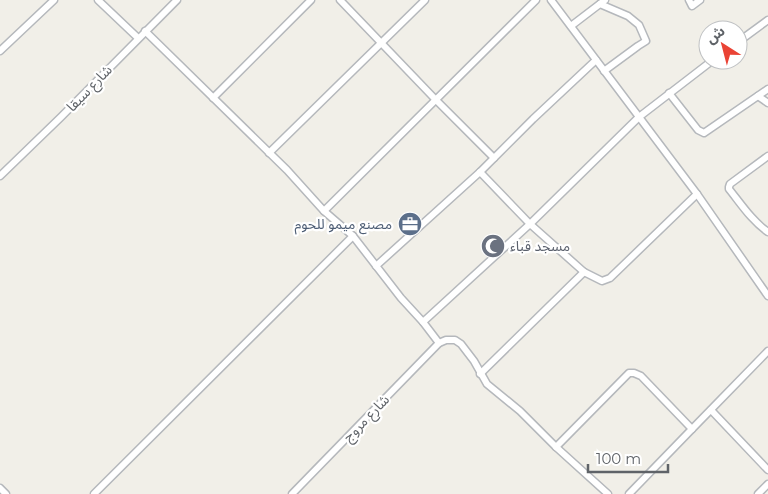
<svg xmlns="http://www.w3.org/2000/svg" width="768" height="494" font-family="Montserrat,'Noto Sans Arabic',sans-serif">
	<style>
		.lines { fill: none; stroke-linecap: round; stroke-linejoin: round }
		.street-casing { stroke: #b5b8bc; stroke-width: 9 }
		.street { stroke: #fff; stroke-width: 6 }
		.labels { text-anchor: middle; stroke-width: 4.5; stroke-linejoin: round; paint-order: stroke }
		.street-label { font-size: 14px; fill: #5f6368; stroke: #fff }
		.service-label { font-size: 14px; fill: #4e5e75; stroke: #fff; text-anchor: end }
		.worship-label { font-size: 14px; fill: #5b616d; stroke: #fff; text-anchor: start }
	</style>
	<rect width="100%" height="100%" fill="#f1efe8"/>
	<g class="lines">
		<g class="street-casing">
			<g id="street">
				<polyline points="98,0 138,38"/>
				<polyline points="340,0 435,99 494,158"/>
				<polyline points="551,0 697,194 768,296"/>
				<polyline points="689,0 692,6 700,0"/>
				<polyline points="600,4 628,16 639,25 646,41 638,46 604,71"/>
				<polyline points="571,26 605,0"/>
				<polyline points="145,31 287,170 324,211 353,236 401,298 423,322 439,343 446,340 455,340 461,344 474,361 487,384 520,411 556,447 608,494"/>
				<polyline points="738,42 768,20"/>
				<polyline points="0,51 54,0"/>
				<polyline points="669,93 698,130 704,133 768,89"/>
				<polyline points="758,96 768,103"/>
				<polyline points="213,98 311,0"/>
				<polyline points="269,153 425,0"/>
				<path d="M768,156L730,184L729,187V189C741,204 752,221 768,232"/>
				<polyline points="480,172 530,224 584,272 602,281 610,278 697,194"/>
				<polyline points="0,176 61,117 177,0"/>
				<polyline points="324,211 536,0"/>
				<polyline points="376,266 480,172 533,119 596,60"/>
				<polyline points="423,322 530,224 639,117 713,60"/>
				<polyline points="480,374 584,272"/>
				<polyline points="711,410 768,470"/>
				<polyline points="556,447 629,373 634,373 641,376 692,429"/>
				<polyline points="0,488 6,494"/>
				<polyline points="94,494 353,236"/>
				<polyline points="292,494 439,343"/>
				<polyline points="629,494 692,429 768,351"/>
				<polyline points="758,494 768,484"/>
			</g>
		</g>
		<use href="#street" class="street"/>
	</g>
	<defs>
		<g id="office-disc" transform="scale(1.25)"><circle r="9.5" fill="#5c6f8a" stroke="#fff"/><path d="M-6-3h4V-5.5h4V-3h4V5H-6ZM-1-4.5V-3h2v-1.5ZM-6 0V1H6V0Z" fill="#fff"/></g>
		<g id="mosque-disc" transform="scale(1.25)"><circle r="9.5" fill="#6b7280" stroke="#fff"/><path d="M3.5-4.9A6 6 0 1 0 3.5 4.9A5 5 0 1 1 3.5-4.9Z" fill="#fff"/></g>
	</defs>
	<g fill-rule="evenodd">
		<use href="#office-disc" x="410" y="224"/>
		<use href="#mosque-disc" x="493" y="246"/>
	</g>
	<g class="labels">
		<g class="street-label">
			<text transform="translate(89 88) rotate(-46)" y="5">شارع سيقا</text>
			<text transform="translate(366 418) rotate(-46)" y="5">شارع مروج</text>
		</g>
		<g class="service-label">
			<text x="392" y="229">مصنع ميمو للحوم</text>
		</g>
		<g class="worship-label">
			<text x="510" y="251">مسجد قباء</text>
		</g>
	</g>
	<g transform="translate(723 45) rotate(324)"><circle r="24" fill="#ffffff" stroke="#bfc1c3"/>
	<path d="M0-4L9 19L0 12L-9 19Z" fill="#ea4335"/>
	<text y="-8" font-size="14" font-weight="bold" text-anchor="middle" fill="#5f6368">ش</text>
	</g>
	<path d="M588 464v8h80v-8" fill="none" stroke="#5f6368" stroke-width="2.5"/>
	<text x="596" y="464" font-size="15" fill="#5f6368" stroke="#ffffff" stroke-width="4" paint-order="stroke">100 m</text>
</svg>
